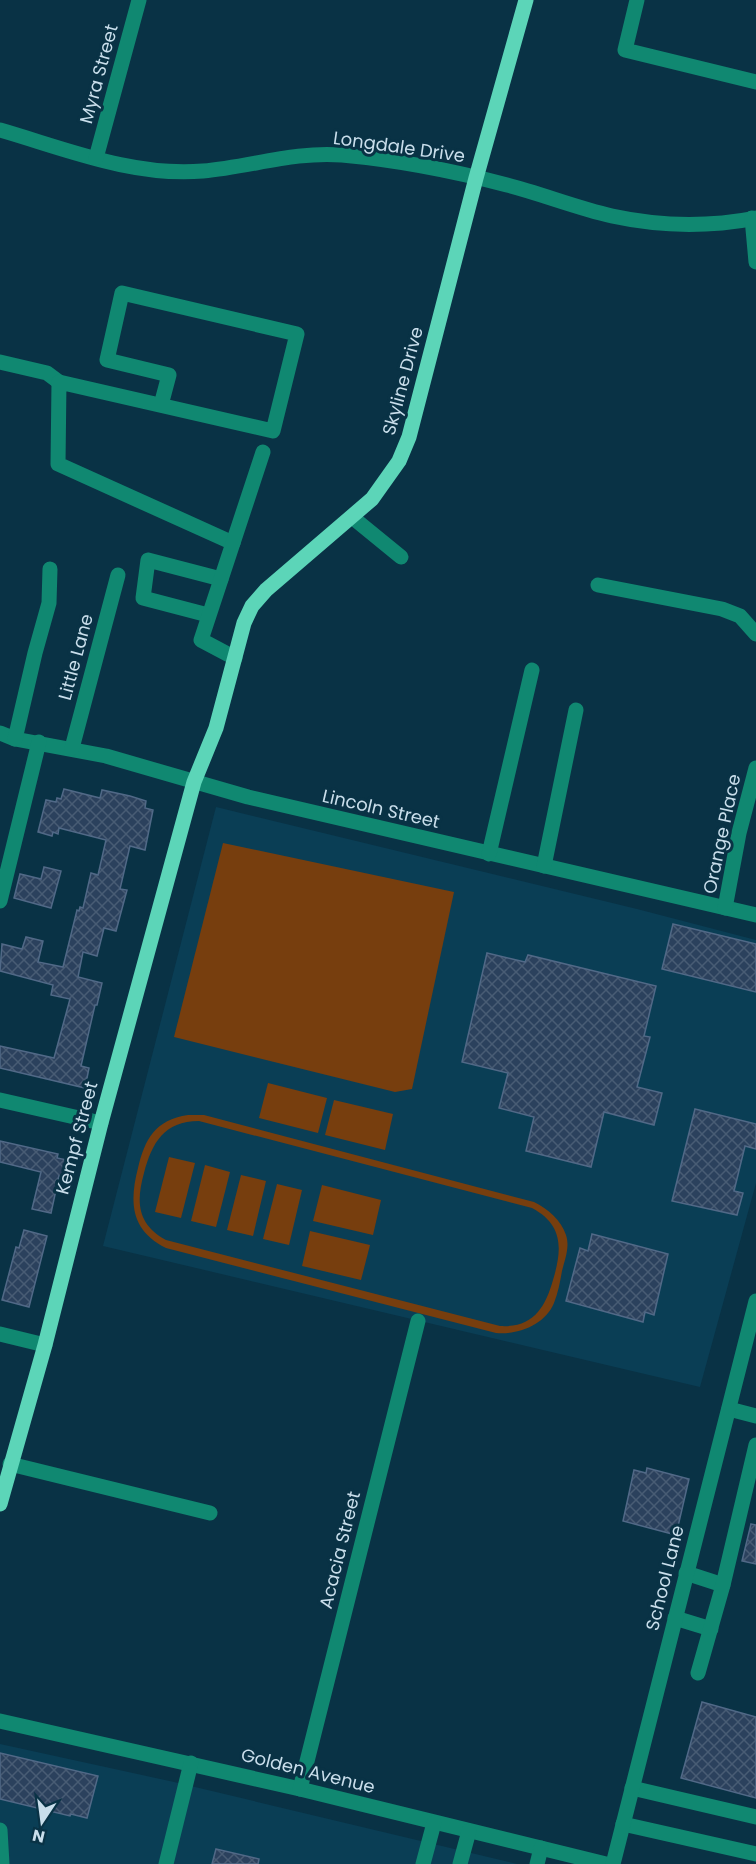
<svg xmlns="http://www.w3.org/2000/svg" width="756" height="1864" font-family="Poppins,sans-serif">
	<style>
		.built { fill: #0a3e55 }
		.green { fill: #773e0e; fill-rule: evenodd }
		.building { fill: url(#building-cross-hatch); stroke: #516987; stroke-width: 1.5 }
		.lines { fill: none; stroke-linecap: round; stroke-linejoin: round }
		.minor { stroke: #108871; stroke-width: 15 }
		.major { stroke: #5cd5b8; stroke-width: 15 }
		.labels { text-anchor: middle; stroke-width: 6; stroke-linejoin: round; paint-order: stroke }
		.street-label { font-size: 18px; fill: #c9deeb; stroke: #093245 }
	</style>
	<defs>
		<pattern id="building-cross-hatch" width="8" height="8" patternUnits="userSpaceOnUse" patternTransform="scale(1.5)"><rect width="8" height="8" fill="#2b415d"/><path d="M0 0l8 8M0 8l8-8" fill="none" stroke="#485c74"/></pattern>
	</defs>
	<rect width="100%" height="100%" fill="#093245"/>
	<g class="built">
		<polygon points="216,807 637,909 756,940 756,1183 700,1387 103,1246"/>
		<polygon points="0,1744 174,1782 517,1864 0,1864"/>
	</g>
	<g class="green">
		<polygon points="223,843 454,892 412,1089 395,1092 174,1037"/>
		<polygon points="268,1083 327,1098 318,1133 259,1118"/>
		<polygon points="334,1100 393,1114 385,1150 325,1135"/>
		<path d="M188,1115H204L534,1202C548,1209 561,1220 566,1235C570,1247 565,1259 562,1271C560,1282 558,1293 554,1303C545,1325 518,1335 496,1333L166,1248C131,1230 129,1203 138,1168C145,1139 155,1120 188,1115ZM199,1121L532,1208C564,1225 562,1250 553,1280C545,1308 533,1328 500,1326L166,1240C137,1224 136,1202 144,1173C152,1143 164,1121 199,1121Z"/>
		<polygon points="169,1157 195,1163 181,1218 155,1212"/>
		<polygon points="205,1165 230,1172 216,1227 191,1221"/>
		<polygon points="241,1175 266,1181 253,1236 227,1230"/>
		<polygon points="277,1184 302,1190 289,1245 263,1239"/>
		<polygon points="322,1185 381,1200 373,1235 313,1221"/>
		<polygon points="310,1231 370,1245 361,1280 302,1266"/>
	</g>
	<g class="building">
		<polygon points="64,789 100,798 102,790 130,796 146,801 145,808 153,810 145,850 130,846 120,889 127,890 116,931 104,928 97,956 83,952 78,977 102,983 97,1005 95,1005 81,1066 89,1068 85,1088 0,1068 0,1046 54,1058 70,999 51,995 53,985 0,971 2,944 22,949 26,937 43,941 38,962 63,967 77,910 79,911 80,907 83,908 91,873 98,875 106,840 59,828 58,834 53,832 52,836 38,832 46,800 56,802 57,798 61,799"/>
		<polygon points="44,867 61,871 51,908 14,898 20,874 41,879"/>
		<polygon points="673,924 756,944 756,992 662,969"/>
		<polygon points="487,953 525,962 528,955 656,986 644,1036 650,1037 637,1087 662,1093 654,1125 604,1112 591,1167 526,1151 534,1117 499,1108 508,1073 462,1062"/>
		<polygon points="695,1109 756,1124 756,1149 745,1146 734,1191 743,1193 737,1215 672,1201"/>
		<polygon points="0,1141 58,1154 57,1158 67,1160 63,1177 59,1176 51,1213 32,1209 41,1172 0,1162"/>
		<polygon points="24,1230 47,1236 29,1307 2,1300 16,1247 19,1248"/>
		<polygon points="592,1234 668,1254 654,1315 645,1312 643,1322 566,1301 580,1248 588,1251"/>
		<polygon points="647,1468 689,1479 676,1535 623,1521 634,1470 646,1473"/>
		<polygon points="751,1524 756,1525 756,1564 742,1561"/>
		<polygon points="702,1702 756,1717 756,1798 681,1778"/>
		<polygon points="0,1753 98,1776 87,1818 71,1814 70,1816 0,1799"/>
		<polygon points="216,1849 259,1859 258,1864 212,1864"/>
	</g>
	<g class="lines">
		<g class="minor">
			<polyline points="637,0 625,50 756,82"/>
			<path d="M0,130C66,149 133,177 203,171C250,167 295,151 342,155C397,160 454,171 507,185C542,194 577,208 612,216C658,226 709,227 756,218"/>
			<polyline points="96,158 139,0"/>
			<polyline points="752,218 756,262"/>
			<polyline points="0,362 47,373 59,382"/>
			<polyline points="161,405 169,375 107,360 122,293 297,334 273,431 59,382 58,464 233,543"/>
			<polyline points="352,517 401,557"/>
			<polyline points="598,585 722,609 740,616 756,634"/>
			<polyline points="208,615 143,598 148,560 221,579"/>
			<polyline points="235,658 201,640 263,452"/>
			<polyline points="0,733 15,739 106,756 248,797 756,915"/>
			<polyline points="15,739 35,653 49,603 50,569"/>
			<polyline points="72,748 118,575"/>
			<polyline points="489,854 532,670"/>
			<polyline points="544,866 576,710"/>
			<polyline points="0,901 39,742"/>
			<polyline points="725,908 739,833 756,768"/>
			<polyline points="0,1100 101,1123"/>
			<polyline points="0,1334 45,1345"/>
			<polyline points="729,1409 756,1416"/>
			<polyline points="10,1464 210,1513"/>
			<polyline points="686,1573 723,1585"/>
			<polyline points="675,1618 711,1629"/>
			<polyline points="698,1673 723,1585 756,1445"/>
			<polyline points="0,1721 300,1789 606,1864"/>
			<polyline points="632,1788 756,1817"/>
			<polyline points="300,1789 418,1321"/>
			<polyline points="623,1824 756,1854"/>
			<polyline points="0,1830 2,1864"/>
			<polyline points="166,1864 191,1763"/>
			<polyline points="423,1864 434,1823"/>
			<polyline points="460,1864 469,1831"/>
			<polyline points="537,1864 541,1848"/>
			<polyline points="613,1864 756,1301"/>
		</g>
		<polyline class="major" points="0,1504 45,1345 101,1123 194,782 216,728 244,623 252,606 266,590 372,499 399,461 409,437 476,178 526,0"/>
	</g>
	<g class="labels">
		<g class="street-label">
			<text transform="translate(99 74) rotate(-75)" y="6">Myra Street</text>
			<text transform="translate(399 147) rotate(8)" y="6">Longdale Drive</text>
			<text transform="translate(403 381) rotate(-75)" y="6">Skyline Drive</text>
			<text transform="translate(76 657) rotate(-75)" y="6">Little Lane</text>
			<text transform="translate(381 809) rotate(13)" y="6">Lincoln Street</text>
			<text transform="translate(722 834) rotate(-78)" y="6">Orange Place</text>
			<text transform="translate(77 1138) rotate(-75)" y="6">Kempf Street</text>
			<text transform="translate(340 1550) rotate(-76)" y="6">Acacia Street</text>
			<text transform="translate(665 1578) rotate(-76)" y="6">School Lane</text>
			<text transform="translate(308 1771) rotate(14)" y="6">Golden Avenue</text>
		</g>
	</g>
	<g transform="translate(42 1822) rotate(193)" stroke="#093245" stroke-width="4.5" paint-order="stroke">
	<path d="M0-4.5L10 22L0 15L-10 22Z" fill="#c9deeb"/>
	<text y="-9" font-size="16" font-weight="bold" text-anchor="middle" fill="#c9deeb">N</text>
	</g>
</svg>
